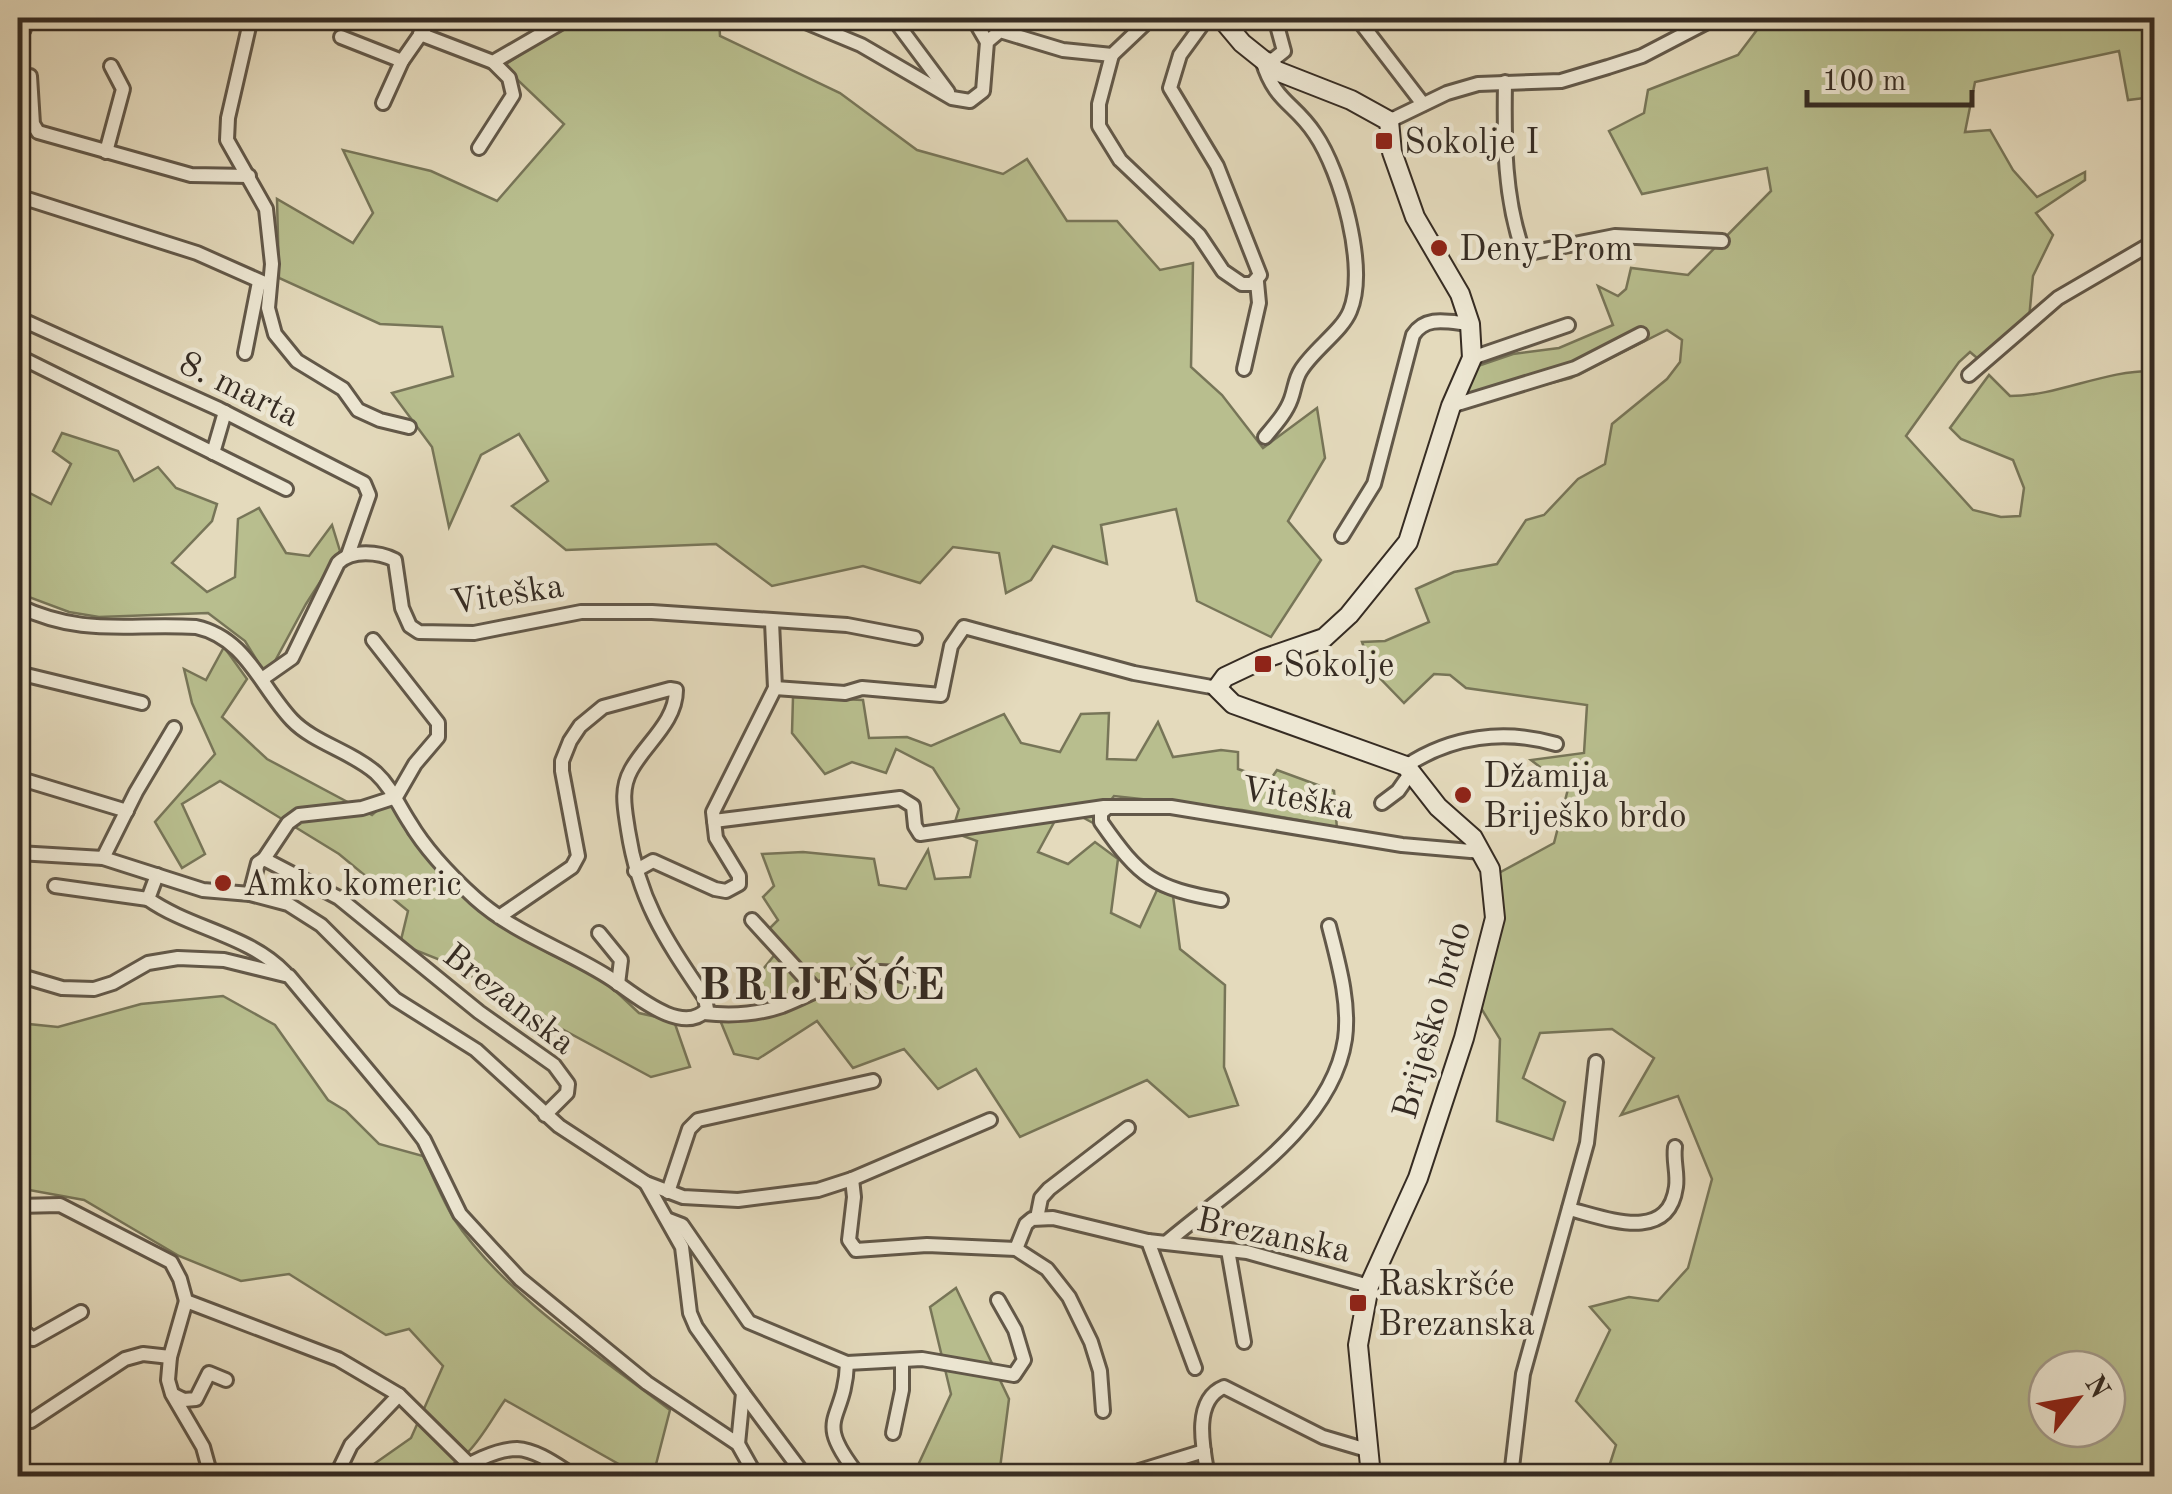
<svg xmlns="http://www.w3.org/2000/svg" width="2172" height="1494" font-family="'Old Standard TT',serif">
	<style>
		.green { fill: #b8be8e; stroke: #777558; stroke-width: 2.5; fill-rule: evenodd }
		.lines { fill: none; stroke-linecap: round; stroke-linejoin: round }
		.street-casing { stroke: #625849; stroke-width: 18 }
		.secondary-casing { stroke: #362c23; stroke-width: 22 }
		.street { stroke: #ede7d3; stroke-width: 12 }
		.secondary { stroke: #ede7d3; stroke-width: 18 }
		.poi-dot { fill: #8f2418; stroke: #ede7d3; stroke-width: 4 }
		.labels { text-anchor: middle; stroke-width: 9; stroke-linejoin: round; paint-order: stroke }
		.poi-label { font-size: 35px; fill: #362c23; stroke: #ede7d3; text-anchor: start }
		.street-label { font-size: 35px; fill: #362c23; stroke: #ede7d3 }
		.district-label { font-size: 45px; font-weight: bold; letter-spacing: 2.5px; fill: #362c23; stroke: #ede7d3 }
	</style>
	<rect width="100%" height="100%" fill="#e4dabc"/>
	<filter id="stains"><feTurbulence type="fractalNoise" baseFrequency=".002" numOctaves="4"/><feColorMatrix values="0 0 0 0 .2 0 0 0 0 .09 0 0 0 0 .02 0 0 0 .5 -.17"/></filter>
	<radialGradient id="worn" r=".72"><stop offset=".6" stop-color="#630" stop-opacity="0"/><stop offset="1" stop-color="#630" stop-opacity=".3"/></radialGradient>
	<g class="green">
		<polygon points="576,18 719,18 720,36 840,93 917,150 1003,174 1027,159 1067,221 1117,221 1160,270 1193,263 1191,367 1222,395 1263,448 1317,408 1325,458 1288,521 1321,560 1271,637 1197,601 1176,509 1101,525 1107,564 1053,546 1031,580 1006,593 999,553 953,547 920,583 863,566 772,586 716,544 566,550 512,506 548,481 519,434 481,455 449,527 432,447 392,393 453,376 442,327 380,324 279,278 277,199 353,243 373,213 343,150 431,171 497,201 564,124 503,66"/>
		<path d="M1766,18H2154V101L2152,97L2128,100L2119,51L1975,82L1965,132L1990,130L2013,170L2037,197L2085,172V180L2036,213L2053,235L2033,276L2029,319L1977,358L1970,352L1959,362L1906,436L1973,510L2001,517L2020,516L2024,488L2013,460L1961,439L1950,428L1989,375L2010,396C2059,396 2104,370 2154,371V1476H1606L1616,1445L1576,1401L1610,1330L1590,1307L1629,1297L1658,1301L1688,1268L1712,1179L1678,1096L1621,1115L1654,1058L1612,1029L1540,1033L1523,1078L1565,1102L1553,1140L1497,1121L1500,1039L1473,995L1497,874L1554,843L1568,789L1531,760L1584,753L1587,705L1466,688L1450,675L1434,674L1404,703L1372,670L1362,642L1385,641L1429,622L1416,589L1454,572L1497,564L1526,520L1544,515L1578,479L1605,464L1612,424L1667,379L1680,362L1682,340L1667,330L1571,378L1457,407L1472,368L1513,354L1559,348L1613,325L1598,286L1618,296L1626,289L1631,268L1688,275L1771,191L1767,168L1642,194L1609,131L1644,113L1648,90L1738,55ZM2047,1369H2107V1429H2047Z"/>
		<polygon points="62,433 118,451 134,481 158,467 176,488 217,504 212,521 172,563 207,592 235,577 238,519 259,508 286,553 309,556 332,525 340,551 306,604 275,661 264,672 245,641 208,613 99,617 69,612 18,593 18,487 51,504 71,464 53,451"/>
		<polygon points="224,647 247,679 222,717 267,759 372,815 391,798 408,834 459,893 548,953 606,982 639,1013 674,1021 690,1067 651,1077 532,1013 453,965 400,944 408,911 339,854 220,781 182,804 205,854 182,868 155,822 215,754 192,703 184,669 206,680"/>
		<polygon points="793,697 863,700 869,738 907,737 931,746 1004,714 1021,743 1060,752 1081,714 1109,713 1107,759 1136,760 1158,722 1173,757 1221,750 1238,752 1238,769 1270,780 1277,770 1334,791 1338,842 1310,822 1242,810 1114,796 1093,823 1069,810 1057,817 1038,852 1068,864 1095,842 1118,859 1111,913 1140,927 1157,890 1173,896 1180,949 1225,985 1224,1067 1238,1105 1189,1117 1147,1080 1020,1137 976,1069 938,1089 904,1049 853,1068 817,1021 758,1059 734,1054 720,1020 761,1008 760,973 776,953 767,931 778,920 763,897 774,886 762,854 803,852 874,859 879,885 906,889 928,850 935,879 970,877 977,841 952,832 959,809 933,768 896,749 886,773 852,762 825,774 792,733"/>
		<path d="M223,996L275,1025L328,1100L346,1111L379,1144L423,1156C433,1176 442,1199 454,1219C503,1293 599,1356 670,1410L653,1476H640L505,1400C493,1417 482,1438 468,1452C442,1478 404,1485 374,1464L411,1438L443,1366L409,1329L386,1335L289,1274L241,1281L179,1256L84,1200L18,1188V1023L58,1027L141,1004Z"/>
		<polygon points="956,1288 1009,1399 999,1476 913,1476 951,1394 930,1307"/>
	</g>
	<g class="lines">
		<g class="street-casing">
			<g id="street">
				<polyline points="251,18 228,118 227,140 266,209 272,264 268,308 275,334 297,361 343,389 358,410 380,420 409,427"/>
				<polyline points="796,18 861,45 952,98 970,101 983,91 987,42 1000,31 1063,50 1112,55 1151,18"/>
				<polyline points="893,18 948,92"/>
				<polyline points="973,18 987,42"/>
				<polyline points="1357,18 1423,104"/>
				<polyline points="18,28 24,29"/>
				<polyline points="420,34 493,62 569,18"/>
				<polyline points="341,37 402,61"/>
				<polyline points="1112,55 1099,104 1099,126 1120,160 1199,235 1223,271 1242,284 1252,284 1260,275 1217,166 1170,88 1180,55 1207,18"/>
				<polyline points="30,76 33,124 38,132 191,175 249,176"/>
				<path d="M1505,82C1504,140 1504,199 1524,254L1615,236L1722,241"/>
				<polyline points="383,103 402,61 432,18"/>
				<polyline points="1389,121 1447,93 1478,84 1561,81 1608,67 1642,56 1715,18"/>
				<polyline points="479,148 513,95 509,78 493,62"/>
				<polyline points="106,152 123,89 111,66"/>
				<polyline points="18,196 197,253 269,285"/>
				<polyline points="18,318 219,409 364,483 369,495 348,555"/>
				<polyline points="245,353 259,282"/>
				<polyline points="18,356 286,489"/>
				<polyline points="1472,358 1568,325"/>
				<polyline points="1244,369 1259,303 1257,282"/>
				<polyline points="1969,375 2058,298 2154,242"/>
				<polyline points="1451,406 1575,368 1641,334"/>
				<path d="M1265,437C1275,425 1286,413 1291,399C1295,388 1295,379 1301,370C1314,349 1342,331 1350,311C1368,268 1341,172 1315,134C1294,102 1275,103 1262,60L1274,59L1284,51L1275,18"/>
				<polyline points="213,453 225,412"/>
				<path d="M1342,536L1374,484L1413,335C1426,315 1448,322 1470,324"/>
				<path d="M18,606C84,637 127,623 196,627C246,638 260,686 292,720C314,743 351,751 376,773C392,788 398,805 410,823C426,850 452,877 475,898C516,935 568,950 613,980C634,994 683,1037 707,1009L705,998C666,940 639,902 628,830C625,809 620,790 631,770C645,744 676,722 676,690L670,689L603,707L580,726L570,741L562,761V771L578,856L572,867L499,917"/>
				<polyline points="18,673 142,703"/>
				<path d="M262,679L292,658L338,563C352,549 379,552 395,560L402,608L410,626L419,632L474,633L581,612H652L847,625L915,638"/>
				<polyline points="775,688 845,693 862,688 941,695 951,646 964,627 1134,673 1217,688"/>
				<path d="M1406,766C1451,736 1504,729 1556,744"/>
				<polyline points="18,778 127,811"/>
				<polyline points="1382,803 1398,791 1412,771"/>
				<path d="M1108,807L1101,813V822C1140,878 1154,888 1221,900"/>
				<polyline points="714,821 900,798 913,806 915,826 920,834 1104,807 1171,807 1402,845 1482,852"/>
				<polyline points="18,853 103,858 203,890 250,894 288,904 321,925 395,999 476,1050 559,1126 646,1183 683,1197 738,1200 818,1190 852,1179 990,1120"/>
				<polyline points="103,858 136,792 174,728"/>
				<polyline points="264,859 288,823 299,815 362,808 396,797 415,764 438,737 438,723 373,640"/>
				<polyline points="635,871 653,861 715,889 726,891 739,884 739,876 716,838 713,812 775,688 772,622"/>
				<path d="M157,875L148,899C191,929 249,935 285,973"/>
				<polyline points="55,886 148,899"/>
				<polyline points="250,894 258,863 264,859 339,898 479,1012 554,1065 568,1084 567,1093 545,1115"/>
				<polyline points="752,920 815,989"/>
				<polyline points="599,933 621,960 618,984"/>
				<polyline points="18,975 62,988 94,989 113,983 148,963 178,958 224,960 289,976 405,1115 424,1140 460,1214 493,1250 520,1279 647,1383 738,1444 756,1476"/>
				<path d="M704,1013C731,1016 756,1015 782,1006C826,989 867,957 915,980"/>
				<polyline points="852,1179 854,1197 849,1240 856,1250 927,1245 1016,1249 1047,1269 1069,1297 1091,1342 1100,1371 1103,1411"/>
				<polyline points="646,1183 682,1247 690,1313 696,1327 743,1393 738,1444"/>
				<polyline points="668,1192 689,1129 698,1120 873,1081"/>
				<polyline points="18,1206 60,1205 171,1262 180,1279 186,1301 338,1359 399,1395 481,1476"/>
				<polyline points="22,1206 23,1331 33,1339 81,1312"/>
				<path d="M1569,1209C1606,1218 1668,1244 1676,1187C1678,1173 1673,1161 1675,1147"/>
				<polyline points="1037,1218 1041,1198 1049,1189 1128,1128"/>
				<path d="M669,1220L682,1225L749,1322L847,1363C845,1425 811,1415 859,1476"/>
				<polyline points="1148,1241 1195,1368"/>
				<path d="M1167,1242C1229,1189 1332,1127 1345,1039C1350,1002 1338,962 1329,926"/>
				<polyline points="1016,1249 1026,1224 1032,1219 1053,1218 1148,1241 1247,1252 1369,1286"/>
				<polyline points="1228,1250 1244,1342"/>
				<polyline points="186,1301 170,1357 168,1380 172,1394 203,1447 211,1476"/>
				<polyline points="847,1363 922,1359 1014,1375 1024,1360 1015,1330 998,1300"/>
				<polyline points="743,1393 805,1476"/>
				<polyline points="174,1395 184,1400 196,1399 209,1373 226,1380"/>
				<polyline points="31,1421 125,1359 143,1354 170,1357"/>
				<polyline points="893,1433 902,1390 902,1361"/>
				<polyline points="1139,1471 1204,1451"/>
				<polyline points="336,1476 351,1445 399,1395"/>
				<path d="M452,1476C467,1464 496,1449 517,1449C537,1450 558,1466 574,1476"/>
				<path d="M1208,1476C1203,1449 1192,1400 1224,1387L1323,1437L1367,1450"/>
				<polyline points="1511,1476 1523,1374 1587,1143 1596,1062"/>
			</g>
		</g>
		<g class="secondary-casing">
			<polyline id="secondary" points="1221,18 1242,43 1277,71 1351,100 1389,121 1392,152 1415,217 1460,294 1470,324 1472,358 1451,406 1408,542 1349,615 1324,638 1263,659 1225,677 1217,688 1233,704 1406,766 1438,807 1473,838 1490,869 1495,918 1464,1038 1418,1178 1369,1286 1358,1345 1371,1476"/>
		</g>
		<use href="#street" class="street"/>
		<use href="#secondary" class="secondary"/>
	</g>
	<g class="poi-dot">
		<rect x="1374" y="131" width="20" height="20" rx="5"/>
		<circle cx="1439" cy="248" r="10"/>
		<rect x="1253" y="654" width="20" height="20" rx="5"/>
		<circle cx="1463" cy="795" r="10"/>
		<circle cx="223" cy="883" r="10"/>
		<rect x="1348" y="1293" width="20" height="20" rx="5"/>
	</g>
	<g class="labels">
		<g class="poi-label">
			<text x="1404" y="153">Sokolje I</text>
			<text x="1459" y="260">Deny Prom</text>
			<text x="1283" y="676">Sokolje</text>
			<text x="1483" y="787">Džamija<tspan x="1483" dy="40">Briješko brdo</tspan></text>
			<text x="243" y="895">Amko komeric</text>
			<text x="1378" y="1295">Raskršće<tspan x="1378" dy="40">Brezanska</tspan></text>
		</g>
		<g class="street-label">
			<text transform="translate(240 388) rotate(26)" y="12">8. marta</text>
			<text transform="translate(507 593) rotate(-9)" y="12">Viteška</text>
			<text transform="translate(1298 797) rotate(10)" y="12">Viteška</text>
			<text transform="translate(510 998) rotate(38)" y="12">Brezanska</text>
			<text transform="translate(1431 1020) rotate(-74)" y="12">Briješko brdo</text>
			<text transform="translate(1274 1234) rotate(12)" y="12">Brezanska</text>
		</g>
		<g class="district-label">
			<text x="823" y="999">BRIJEŠĆE</text>
		</g>
	</g>
	<rect width="2172" height="1494" fill="none" stroke="#e4dabc" stroke-width="60"/>
	<rect x="20" y="20" width="2132" height="1454" fill="none" stroke="#362c23" stroke-width="5"/>
	<rect x="30" y="30" width="2112" height="1434" fill="none" stroke="#362c23" stroke-width="2.5"/>
	<g transform="translate(2077 1399) rotate(59)"><circle r="48" fill="#ede7d3" stroke="#a49c8d" stroke-width="2.5"/>
	<path d="M0-8L18 38L0 25L-18 38Z" fill="#8f2418"/>
	<text y="-15" font-size="28" font-weight="bold" text-anchor="middle" fill="#362c23">N</text>
	</g>
	<path d="M1807 90v15h165v-15" fill="none" stroke="#362c23" stroke-width="5"/>
	<text x="1822" y="90" font-size="30" fill="#362c23" stroke="#ede7d3" stroke-width="8" paint-order="stroke">100 m</text>
	<rect width="100%" height="100%" filter="url(#stains)"/>
	<rect width="100%" height="100%" fill="url(#worn)"/>
</svg>
